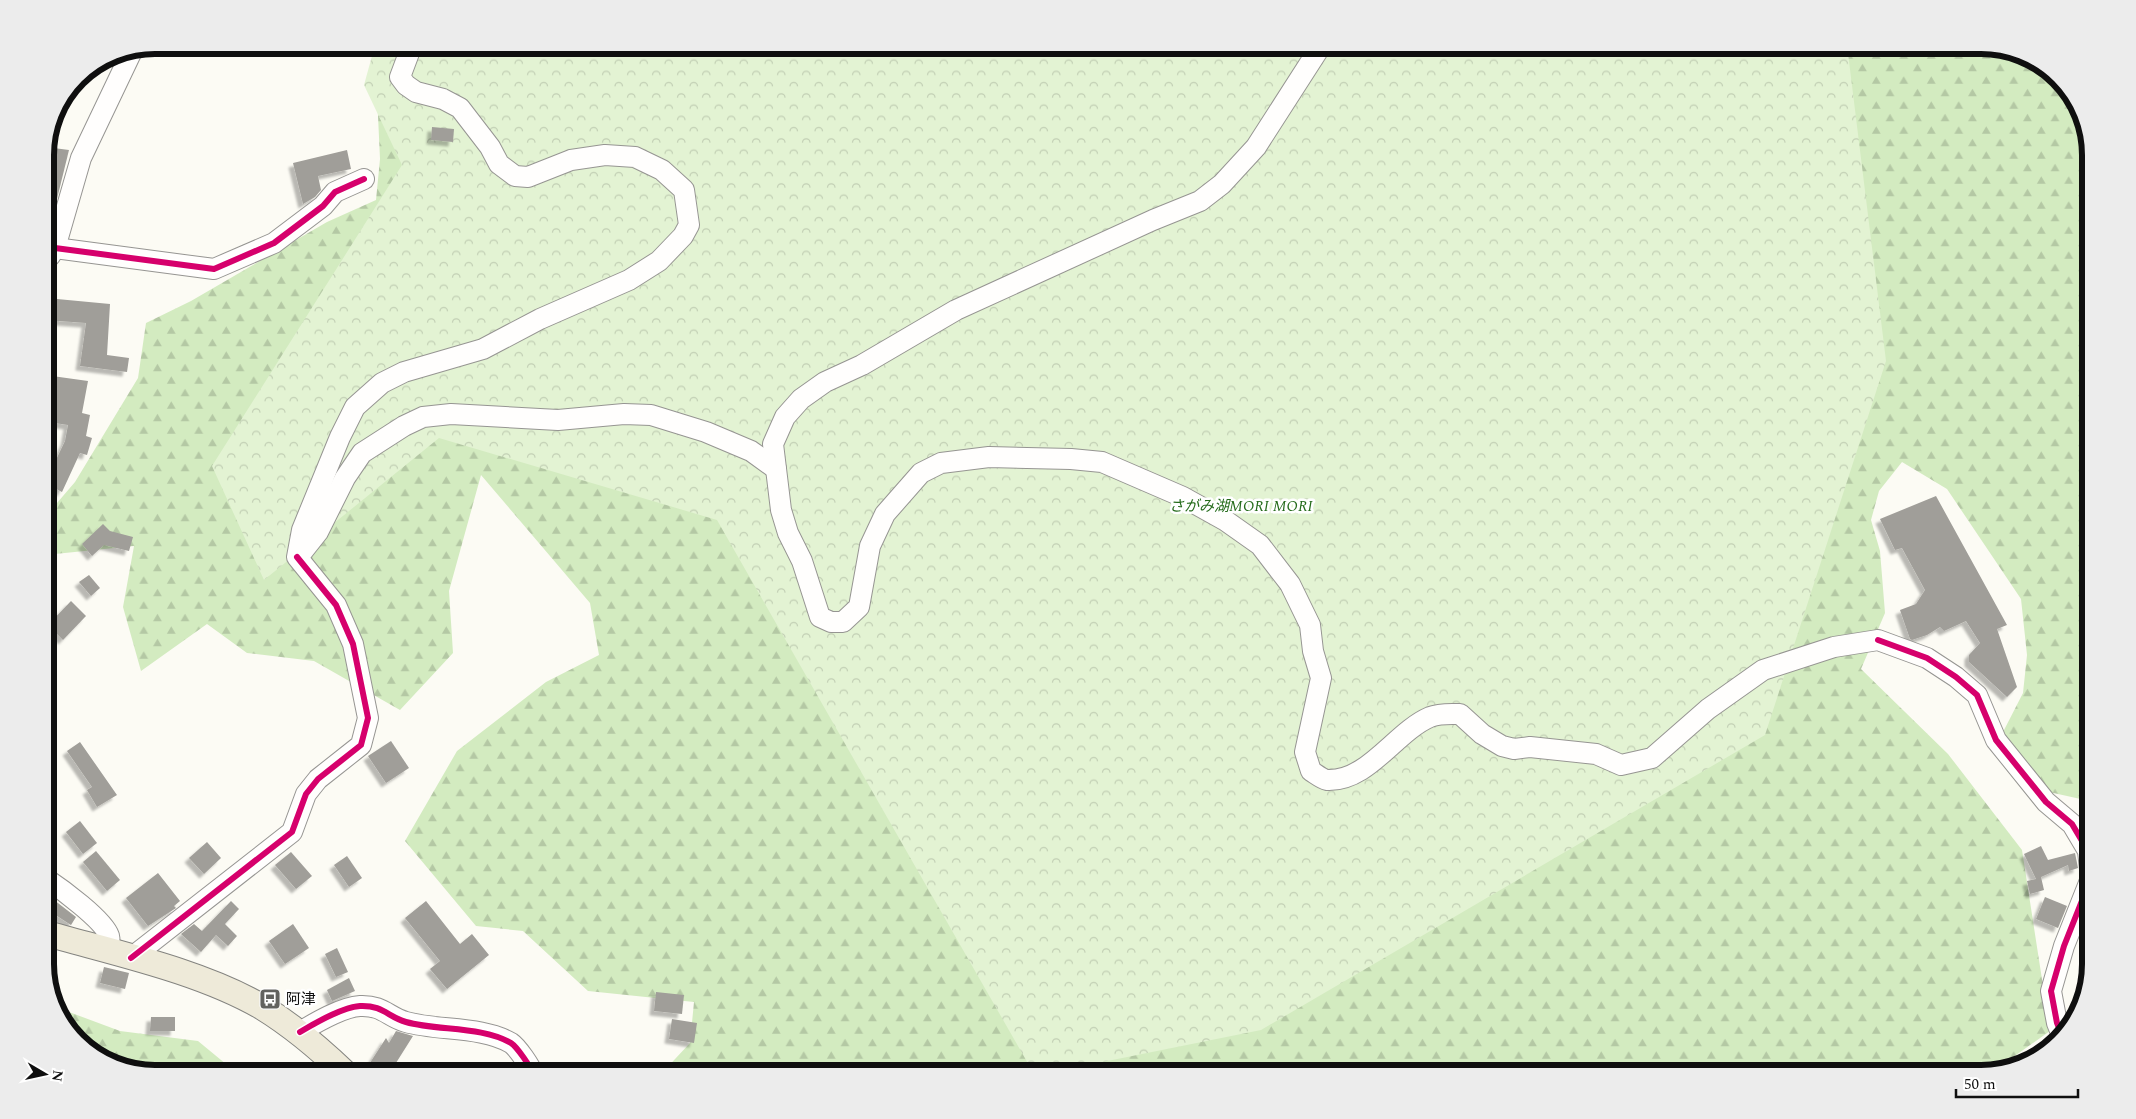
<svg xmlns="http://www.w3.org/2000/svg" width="2136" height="1119" font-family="Spectral,'Noto Sans JP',serif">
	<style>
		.forest { fill: url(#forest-firs) }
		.park { fill: url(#park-crowns) }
		.building { fill: #a09e99; filter: url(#shadow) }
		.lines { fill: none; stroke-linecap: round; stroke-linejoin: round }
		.minor-casing { stroke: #969592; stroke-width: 22 }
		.major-casing { stroke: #83837f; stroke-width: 27 }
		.minor { stroke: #fffefd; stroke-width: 20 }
		.major { stroke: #eeead9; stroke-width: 25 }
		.cycleway-casing { stroke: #fff; stroke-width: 9 }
		.cycleway { stroke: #d6006c; stroke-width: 6 }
		.labels { text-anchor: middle; stroke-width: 5; stroke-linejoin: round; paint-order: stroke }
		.park-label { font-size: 15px; font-style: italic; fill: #256b1b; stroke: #fff }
		.poi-label { font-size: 15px; fill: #0f0f0f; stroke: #fff; text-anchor: start }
		.rim { fill: none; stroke: #0f0f0f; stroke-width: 6 }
	</style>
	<defs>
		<pattern id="forest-firs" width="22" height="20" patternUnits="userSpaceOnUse" patternTransform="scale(1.25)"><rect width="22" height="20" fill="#d3ebc0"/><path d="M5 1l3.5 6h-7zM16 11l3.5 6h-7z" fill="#b4c8a4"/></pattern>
		<pattern id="park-crowns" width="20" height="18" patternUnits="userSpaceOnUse" patternTransform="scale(1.25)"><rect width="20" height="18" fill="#e3f3d3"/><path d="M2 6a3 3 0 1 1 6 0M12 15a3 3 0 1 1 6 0" fill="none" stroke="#c2cfb4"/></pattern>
		<filter id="shadow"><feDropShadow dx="-4.5" dy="4.5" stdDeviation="1" flood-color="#0004"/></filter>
	</defs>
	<rect width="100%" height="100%" fill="#fcfbf4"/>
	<g class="forest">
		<polygon points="615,45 1981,45 2030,56 2073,94 2091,148 2091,808 2085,800 2049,792 2002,734 2023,693 2027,655 2021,599 1947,489 1902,462 1879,491 1871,520 1880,551 1885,613 1861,669 1948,754 2022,850 2050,1031 1995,1070 1981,1074 1865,1074 1862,1071 1857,1074 661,1074 690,1043 694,1002 588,991 523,931 476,926 405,841 457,751 546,682 599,655 590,603 481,475 449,591 453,653 400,710 314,661 247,653 207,624 141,671 123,607 134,546 45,555 45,517 75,482 138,378 146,323 191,301 327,222 376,200 380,159 377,94"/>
		<polygon points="69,1012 120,1031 198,1041 238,1074 155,1074 106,1063 64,1025 63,1023"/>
	</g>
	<polygon class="park" points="375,45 1847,45 1886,361 1765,735 1261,1030 1043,1074 1034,1074 717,520 439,438 264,580 212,466 402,165 364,85"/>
	<g class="building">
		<polygon points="432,127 454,129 453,142 431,140"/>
		<polygon points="46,147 69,150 56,203 45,201"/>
		<polygon points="347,150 351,169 318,176 321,190 315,197 303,204 293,163"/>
		<polygon points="57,299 110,304 107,355 129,358 127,372 80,366 86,323 45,320 45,300 56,301"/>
		<polygon points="45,375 88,381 82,413 90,415 86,436 92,438 87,455 80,453 62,492 45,483 65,441 68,425 48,422 50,411 45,410"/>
		<polygon points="1936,496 2007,625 1997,629 2017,687 2007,697 1969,662 1969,655 1980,643 1966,621 1944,631 1940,627 1927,635 1912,640 1910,639 1900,610 1916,604 1925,590 1902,548 1895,550 1880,519"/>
		<polygon points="103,524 110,531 133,537 129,551 104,545 92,556 82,544"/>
		<polygon points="89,575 100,588 91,596 79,582"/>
		<polygon points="71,601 86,616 63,640 48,625"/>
		<polygon points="391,741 409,768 386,783 368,756"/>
		<polygon points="80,742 117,795 97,807 87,790 92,787 67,751"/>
		<polygon points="80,821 97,843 83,854 66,832"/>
		<polygon points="207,842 221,858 204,874 189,858"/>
		<polygon points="2041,846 2048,860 2075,853 2078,868 2069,871 2068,865 2041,877 2044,890 2030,894 2027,881 2036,879 2024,854"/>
		<polygon points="96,851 120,880 107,891 83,862"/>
		<polygon points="291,852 312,876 296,889 275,865"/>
		<polygon points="347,856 362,878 349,887 334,865"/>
		<polygon points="158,873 180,901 174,906 176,908 148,926 126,898"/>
		<polygon points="45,893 76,917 71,925 51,912 45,919"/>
		<polygon points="2045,897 2067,906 2058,928 2036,919"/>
		<polygon points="231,901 239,909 225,924 237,936 228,946 216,935 201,952 181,934 194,924 202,931"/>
		<polygon points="426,901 460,944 472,934 489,955 447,989 430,969 440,961 405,918"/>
		<polygon points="293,924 309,948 285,964 269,941"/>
		<polygon points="337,948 348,972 336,977 325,954"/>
		<polygon points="104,967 129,973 125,989 100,983"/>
		<polygon points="349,978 355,991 332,1001 327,990"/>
		<polygon points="656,992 684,995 682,1014 654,1011"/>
		<polygon points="151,1017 175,1017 175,1031 150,1031"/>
		<polygon points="672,1019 697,1023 694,1043 669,1039"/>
		<polygon points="396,1031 413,1036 389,1074 380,1074 368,1066 386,1038 389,1043"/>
	</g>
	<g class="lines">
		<g class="minor-casing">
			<g id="minor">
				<path d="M1319,45L1317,52L1256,147L1222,184L1200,201L1153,220L956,310L862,365L825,382L801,399L785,417L773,444L781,510L788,533L802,561L820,617L831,622H843L859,607L870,546L885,514L921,473L941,463L989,457L1071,459L1102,462L1183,497L1226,521L1260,545L1290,584L1310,625L1313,651L1321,678L1305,752L1311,771C1316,774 1322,779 1327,780C1368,782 1395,732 1430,717C1440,713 1450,714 1460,714L1482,734L1502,746L1514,749L1530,747L1596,754L1621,765L1652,758L1708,709L1763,670L1834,647L1878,640L1927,658L1956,677L1977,695L1996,740L2046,802L2072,824L2088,851L2091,878L2064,946L2051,991L2057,1023L2061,1033"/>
				<polyline points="55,248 214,269 274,243 323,206 335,192 364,179"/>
				<polyline points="45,259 50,256 55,248 81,158 133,49"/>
				<polyline points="299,556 318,532 345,478 362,453 404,426 423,417 451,414 558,420 624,414 651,415 706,432 751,451 776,469"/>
				<path d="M45,878C60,888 104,920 109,936C110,940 109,947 108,951"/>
				<polyline points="131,958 292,832 306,794 318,779 361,745 368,718 353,644 336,605 297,557 302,530 340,437 355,407 382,383 404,372 483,349 540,319 629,280 659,261 683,236 689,225 684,190 662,170 635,157 605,155 571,160 528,177 515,176 499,164 490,147 460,108 443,99 416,92 406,85 400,77 412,45"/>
				<path d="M300,1032C315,1023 342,1007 360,1006C383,1005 388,1017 406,1022C438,1031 482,1026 511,1043C517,1047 531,1067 533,1074"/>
			</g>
		</g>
		<g class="major-casing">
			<path id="major" d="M45,933C115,953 200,971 262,1007C293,1026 320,1049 346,1074"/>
		</g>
		<use href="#minor" class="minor"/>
		<use href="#major" class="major"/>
		<g class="cycleway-casing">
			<g id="cycleway">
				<polyline points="55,248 214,269 274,243 323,206 335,192 364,179"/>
				<polyline points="1878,640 1927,658 1956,677 1977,695 1996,740 2046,802 2072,824 2088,851 2091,878 2064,946 2051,991 2057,1023 2061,1033"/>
				<polyline points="131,958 292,832 306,794 318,779 361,745 368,718 353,644 336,605 297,557"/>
				<path d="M300,1032C315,1023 342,1007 360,1006C383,1005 388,1017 406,1022C438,1031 482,1026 511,1043C517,1047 531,1067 533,1074"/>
			</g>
		</g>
		<use href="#cycleway" class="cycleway"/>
	</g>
	<defs>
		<g id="bus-square" transform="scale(1.125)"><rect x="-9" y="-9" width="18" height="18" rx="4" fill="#62625f" stroke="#fff"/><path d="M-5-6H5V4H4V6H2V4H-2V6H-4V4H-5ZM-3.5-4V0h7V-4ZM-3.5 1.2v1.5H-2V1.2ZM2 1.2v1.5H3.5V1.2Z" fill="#fff"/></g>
	</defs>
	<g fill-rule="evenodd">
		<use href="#bus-square" x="270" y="999"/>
	</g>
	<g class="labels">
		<g class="park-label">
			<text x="1241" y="511">さがみ湖MORI MORI</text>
		</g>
		<g class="poi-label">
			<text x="286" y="1004">阿津</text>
		</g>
	</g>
	<path d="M0 0H2136V1119H0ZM155 54H1981A101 101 0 0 1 2082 155V964A101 101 0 0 1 1981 1065H155A101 101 0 0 1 54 964V155A101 101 0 0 1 155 54Z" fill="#ececec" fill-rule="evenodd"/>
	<path class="rim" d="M155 54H1981A101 101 0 0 1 2082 155V964A101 101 0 0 1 1981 1065H155A101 101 0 0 1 54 964V155A101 101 0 0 1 155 54Z"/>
	<g transform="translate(45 1074) rotate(99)" stroke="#ffffff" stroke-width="4" paint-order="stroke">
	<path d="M0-4L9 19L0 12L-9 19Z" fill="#0f0f0f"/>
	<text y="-8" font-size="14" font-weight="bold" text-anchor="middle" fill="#0f0f0f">N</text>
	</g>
	<path d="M1956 1089v8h122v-8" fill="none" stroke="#0f0f0f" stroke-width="2.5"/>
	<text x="1964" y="1089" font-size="15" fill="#0f0f0f" stroke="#ffffff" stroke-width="4" paint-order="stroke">50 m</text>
</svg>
